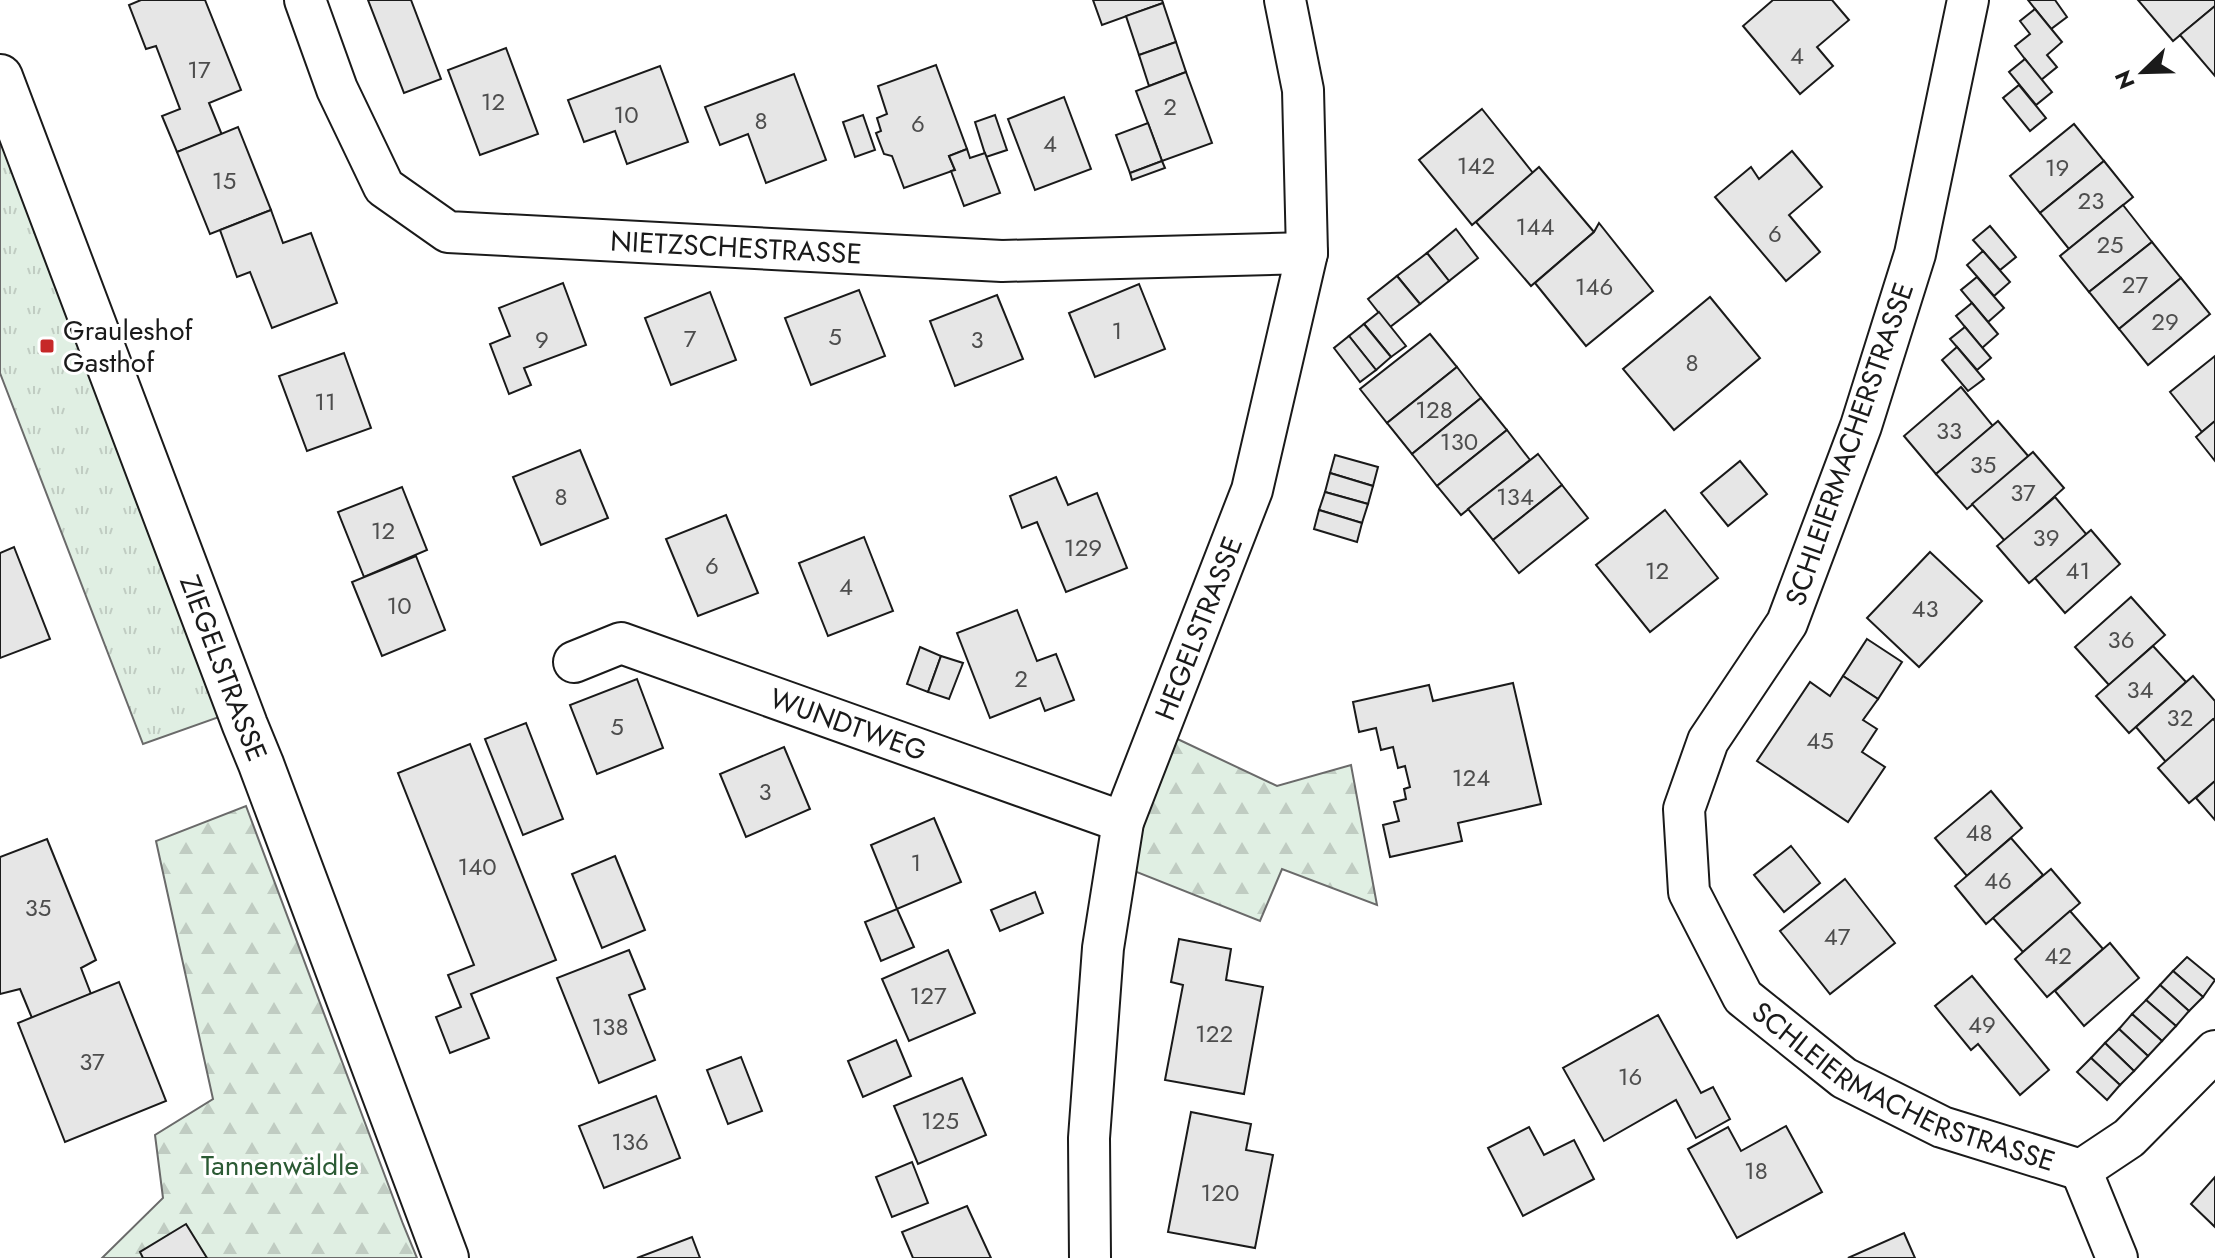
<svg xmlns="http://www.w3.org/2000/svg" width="2215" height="1258" font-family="Jost,sans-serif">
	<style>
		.grass { fill: url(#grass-tufts); stroke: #6a6a6a; stroke-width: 2 }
		.forest { fill: url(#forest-firs); stroke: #6a6a6a; stroke-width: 2 }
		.building { fill: #e6e6e6; stroke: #1a1a1a; stroke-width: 2 }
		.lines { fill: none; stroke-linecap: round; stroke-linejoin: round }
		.street-casing { stroke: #1a1a1a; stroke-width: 44 }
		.secondary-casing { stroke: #1a1a1a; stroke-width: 48 }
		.street { stroke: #fff; stroke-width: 40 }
		.secondary { stroke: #fff; stroke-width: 44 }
		.poi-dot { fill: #c62828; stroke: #fff; stroke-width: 3 }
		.labels { text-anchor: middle; stroke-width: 6; stroke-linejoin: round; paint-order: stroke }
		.number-label { font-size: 24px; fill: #4d4d4d }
		.street-label { font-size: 28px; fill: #1a1a1a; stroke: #fff }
		.poi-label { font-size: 28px; fill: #1a1a1a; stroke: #fff; text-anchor: start }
		.park-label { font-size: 28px; fill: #2b5a34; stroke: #fff }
	</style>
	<defs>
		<pattern id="grass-tufts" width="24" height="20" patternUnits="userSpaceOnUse" patternTransform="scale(2)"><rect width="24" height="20" fill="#e0efe3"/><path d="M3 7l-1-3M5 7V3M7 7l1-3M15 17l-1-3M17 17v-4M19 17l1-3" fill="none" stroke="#c0ccc2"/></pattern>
		<pattern id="forest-firs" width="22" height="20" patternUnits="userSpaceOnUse" patternTransform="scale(2)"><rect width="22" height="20" fill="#e0efe3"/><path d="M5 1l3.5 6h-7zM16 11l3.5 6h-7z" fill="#c0ccc2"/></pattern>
	</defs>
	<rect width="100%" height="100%" fill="#fff"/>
	<polygon class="grass" points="0,133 222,716 143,744 0,373"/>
	<g class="forest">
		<polygon points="1169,735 1277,786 1351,765 1377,905 1282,869 1260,921 1129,869"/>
		<polygon points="246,806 403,1224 417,1258 102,1258 163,1198 155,1135 213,1099 156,841"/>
	</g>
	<g class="building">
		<polygon points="141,0 205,0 241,90 209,103 222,135 177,152 162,116 180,109 156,46 146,49 129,5"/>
		<polygon points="368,0 411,0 441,79 404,93"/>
		<polygon points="1093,0 1162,0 1163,3 1102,25"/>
		<polygon points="1773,0 1832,0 1849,20 1817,47 1833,66 1800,94 1743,26"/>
		<polygon points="2028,0 2055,0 2067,17 2051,29"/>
		<polygon points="2138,0 2215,0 2215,6 2173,41"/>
		<polygon points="1163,3 1176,42 1139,55 1126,16"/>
		<polygon points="2215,6 2215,76 2180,35"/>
		<polygon points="2035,9 2062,42 2047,55 2057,67 2041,80 2015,46 2030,34 2020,21"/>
		<polygon points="1176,42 1186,72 1149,86 1139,55"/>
		<polygon points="506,48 538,134 480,155 448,70"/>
		<polygon points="2025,59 2052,92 2036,105 2009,72"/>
		<polygon points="936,65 967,149 949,156 955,170 904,188 892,156 884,154 876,133 881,131 877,118 887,114 878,86"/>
		<polygon points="660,66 688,142 627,164 615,131 584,142 568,100"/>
		<polygon points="1186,72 1212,143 1162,161 1136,91"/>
		<polygon points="794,74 826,160 766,183 748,134 720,145 705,107"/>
		<polygon points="2019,85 2046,118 2030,131 2003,98"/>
		<polygon points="1064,97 1091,169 1035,190 1008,119"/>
		<polygon points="1482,109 1533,173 1472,225 1419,160"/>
		<polygon points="863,115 875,150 855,157 843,122"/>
		<polygon points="995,115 1007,150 986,157 975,122"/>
		<polygon points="1148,123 1162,161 1130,173 1116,135"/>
		<polygon points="2074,124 2104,161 2040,213 2010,176"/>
		<polygon points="238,127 271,210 210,234 177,152"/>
		<polygon points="967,149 970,158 985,153 1000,193 964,206 951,171 955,170 949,156"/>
		<polygon points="1792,151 1822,187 1789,215 1820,252 1786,281 1715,197 1751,167 1759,179"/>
		<polygon points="1162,161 1165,168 1132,180 1130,173"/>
		<polygon points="2104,161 2133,197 2069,249 2040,213"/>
		<polygon points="1539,167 1594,232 1531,286 1476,222"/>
		<polygon points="2123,205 2152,242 2089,292 2060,256"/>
		<polygon points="271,210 283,243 311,233 337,303 272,328 250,272 237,277 220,230"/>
		<polygon points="1599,223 1653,291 1586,346 1535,283 1594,232"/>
		<polygon points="1990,226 2016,257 2000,270 1973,240"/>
		<polygon points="1456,229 1478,258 1449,281 1427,253"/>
		<polygon points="2152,242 2181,278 2119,329 2089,292"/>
		<polygon points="1983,251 2010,282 1994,296 1967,265"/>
		<polygon points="1427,253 1449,281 1420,304 1397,276"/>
		<polygon points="1397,276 1420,304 1390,327 1368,299"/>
		<polygon points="1977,277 2004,308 1988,322 1961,290"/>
		<polygon points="2181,278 2210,314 2148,365 2119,329"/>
		<polygon points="563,283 586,345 524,368 531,385 509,394 490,344 510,336 499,308"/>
		<polygon points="1139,284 1165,349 1095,377 1069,313"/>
		<polygon points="859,290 885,356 811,385 785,318"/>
		<polygon points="710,292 736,360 671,385 645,318"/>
		<polygon points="997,295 1023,359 955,386 930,321"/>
		<polygon points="1710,297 1760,358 1674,430 1623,369"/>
		<polygon points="1972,303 1998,334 1982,348 1956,316"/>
		<polygon points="1379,312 1406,346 1391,357 1364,324"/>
		<polygon points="1364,324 1391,357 1376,370 1349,336"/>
		<polygon points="1965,327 1991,358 1977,370 1950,339"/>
		<polygon points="1430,334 1457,367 1387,423 1360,389"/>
		<polygon points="1349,336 1376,370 1360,382 1334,348"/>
		<polygon points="1957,347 1984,379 1968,391 1942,360"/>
		<polygon points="344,353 371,428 307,451 279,376"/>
		<polygon points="2215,356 2215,421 2202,432 2170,392"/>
		<polygon points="1457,367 1481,398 1412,454 1387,423"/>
		<polygon points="1961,387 1993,426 1936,474 1904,436"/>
		<polygon points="1481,398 1507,430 1437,486 1412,454"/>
		<polygon points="1998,421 2029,457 1967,509 1936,474"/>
		<polygon points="2215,421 2215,461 2196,437"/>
		<polygon points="1507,430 1530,460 1461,515 1437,486"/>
		<polygon points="580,450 608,518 541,545 513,477"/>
		<polygon points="2033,452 2064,488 2005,541 1972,504"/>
		<polygon points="1538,454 1562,485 1493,540 1468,509"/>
		<polygon points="1335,455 1378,467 1373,486 1330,473"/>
		<polygon points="1740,461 1767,494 1728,526 1701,493"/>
		<polygon points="1330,473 1373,486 1368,504 1325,492"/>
		<polygon points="1056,477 1068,505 1097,493 1127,568 1066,592 1037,522 1022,528 1010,496"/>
		<polygon points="1562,485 1588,518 1519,573 1493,540"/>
		<polygon points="402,487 427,550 364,577 338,512"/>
		<polygon points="1325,492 1368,504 1362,523 1319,510"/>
		<polygon points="2055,497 2087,535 2029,583 1997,546"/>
		<polygon points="1319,510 1362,523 1357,542 1314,529"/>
		<polygon points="1665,510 1718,578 1650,632 1596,565"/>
		<polygon points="726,515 758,593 698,616 666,539"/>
		<polygon points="2091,530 2120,564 2065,613 2035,578"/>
		<polygon points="864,537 893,611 828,636 799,563"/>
		<polygon points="14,547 50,639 0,658 0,553"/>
		<polygon points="1930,552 1982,601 1919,667 1867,618"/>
		<polygon points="416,556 445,630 382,656 352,582"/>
		<polygon points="2131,597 2165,635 2109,685 2075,647"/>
		<polygon points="1017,610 1037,661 1056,654 1074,700 1045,711 1040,698 990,718 957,633"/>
		<polygon points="1867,639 1902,662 1878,699 1843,676"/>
		<polygon points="2153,646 2186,682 2129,733 2096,696"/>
		<polygon points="920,647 941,656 928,692 907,684"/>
		<polygon points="941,656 963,663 949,699 928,692"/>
		<polygon points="1843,676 1878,699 1863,720 1877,729 1862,752 1885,767 1848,822 1757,761 1810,682 1830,696"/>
		<polygon points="2193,676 2215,701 2215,718 2166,762 2136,727"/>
		<polygon points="637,679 663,748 597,774 570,705"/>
		<polygon points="1513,683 1541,804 1458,823 1462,841 1390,857 1383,825 1399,821 1394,802 1406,799 1404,789 1410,787 1405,766 1398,768 1393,747 1381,750 1376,728 1359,732 1353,702 1429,685 1433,701"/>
		<polygon points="2213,719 2215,721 2215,781 2189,803 2158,768"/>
		<polygon points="526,723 563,819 523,835 485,739"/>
		<polygon points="470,744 556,960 471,994 489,1038 450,1053 436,1017 461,1007 448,975 474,965 398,773"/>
		<polygon points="784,747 810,809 746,837 720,774"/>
		<polygon points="2215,781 2215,820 2196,798"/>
		<polygon points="1991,791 2022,828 1967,876 1935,838"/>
		<polygon points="934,818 961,882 897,909 871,845"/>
		<polygon points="2011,838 2043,875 1986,924 1955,886"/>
		<polygon points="47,839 96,960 81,968 91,994 32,1018 20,989 0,994 0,857"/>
		<polygon points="1791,846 1820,883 1784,912 1754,875"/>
		<polygon points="615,856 645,930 602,948 572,874"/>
		<polygon points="2051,869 2080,903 2023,952 1993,918"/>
		<polygon points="1845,879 1895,943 1830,994 1780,931"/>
		<polygon points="1035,892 1043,913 1000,931 991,910"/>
		<polygon points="897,909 914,947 881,961 865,922"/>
		<polygon points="2070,911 2103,949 2047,997 2015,959"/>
		<polygon points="1179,939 1231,949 1226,980 1263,987 1244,1094 1165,1080 1183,985 1171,982"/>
		<polygon points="2110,943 2139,978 2084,1026 2055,991"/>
		<polygon points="629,950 645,989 629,995 655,1060 599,1083 557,978"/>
		<polygon points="948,950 975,1013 909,1041 882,979"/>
		<polygon points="2187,957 2215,980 2203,997 2173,971"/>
		<polygon points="2173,971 2203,997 2189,1011 2160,985"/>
		<polygon points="1972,976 2049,1070 2020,1095 1978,1044 1971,1050 1935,1006"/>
		<polygon points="119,982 166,1101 65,1142 18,1023"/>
		<polygon points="2160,985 2189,1011 2176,1026 2146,1000"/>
		<polygon points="2146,1000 2176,1026 2162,1041 2132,1014"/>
		<polygon points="2132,1014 2162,1041 2148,1056 2119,1029"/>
		<polygon points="1658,1015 1701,1093 1713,1087 1730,1119 1696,1138 1676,1100 1604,1141 1563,1068"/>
		<polygon points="2119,1029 2148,1056 2134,1071 2105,1043"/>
		<polygon points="896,1040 911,1076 863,1097 848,1061"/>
		<polygon points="2105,1043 2134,1071 2120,1085 2091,1058"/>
		<polygon points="741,1057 762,1111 728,1124 707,1070"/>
		<polygon points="2091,1058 2120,1085 2107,1100 2077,1072"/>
		<polygon points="962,1078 986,1135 918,1164 894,1106"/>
		<polygon points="656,1096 680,1158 604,1188 579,1126"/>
		<polygon points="1191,1112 1251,1124 1246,1150 1273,1155 1255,1248 1168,1232"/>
		<polygon points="1786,1126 1822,1192 1737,1238 1688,1149 1728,1127 1741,1151"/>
		<polygon points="1529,1127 1544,1155 1574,1140 1594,1179 1523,1216 1488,1148"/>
		<polygon points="912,1162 928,1203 892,1217 876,1177"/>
		<polygon points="2215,1177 2215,1227 2191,1204"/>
		<polygon points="967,1206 991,1258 913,1258 902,1232"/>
		<polygon points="186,1224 207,1258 143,1258 140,1252"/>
		<polygon points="1904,1233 1915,1258 1848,1258"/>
		<polygon points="692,1237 700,1258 637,1258"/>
	</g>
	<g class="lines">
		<g class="street-casing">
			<g id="street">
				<path id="s1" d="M305,0L337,89L384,187L448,232L1002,261L1307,253"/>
				<path id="s2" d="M1968,0L1915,254L1861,426L1787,623L1708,741L1684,809L1689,892L1743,997L1844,1078L1942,1127L2081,1170"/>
				<path id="s3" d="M574,662L621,643L1123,822"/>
				<polyline points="2081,1170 2129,1138 2215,1051"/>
				<polyline points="2081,1170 2117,1258"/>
				<path id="s4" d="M1090,1258L1089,1138L1103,948L1123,822L1252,490L1307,253L1303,90L1285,0"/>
			</g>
		</g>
		<g class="secondary-casing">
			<g id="secondary">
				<path id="s5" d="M0,77L245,725L261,764L446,1258"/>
			</g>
		</g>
		<use href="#street" class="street"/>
		<use href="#secondary" class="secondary"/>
	</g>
	<rect class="poi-dot" x="39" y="338" width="16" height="16" rx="4"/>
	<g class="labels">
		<g class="number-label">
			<text x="1797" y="64">4</text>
			<text x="199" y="78">17</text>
			<text x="493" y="110">12</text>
			<text x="1170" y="115">2</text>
			<text x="626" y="123">10</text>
			<text x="761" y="129">8</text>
			<text x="918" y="132">6</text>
			<text x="1050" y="152">4</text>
			<text x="1476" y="174">142</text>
			<text x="2057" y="176">19</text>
			<text x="224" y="189">15</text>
			<text x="2091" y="209">23</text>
			<text x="1535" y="235">144</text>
			<text x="1775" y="242">6</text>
			<text x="2110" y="253">25</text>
			<text x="2135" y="293">27</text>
			<text x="1594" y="295">146</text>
			<text x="2165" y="330">29</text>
			<text x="1117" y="339">1</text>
			<text x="835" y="345">5</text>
			<text x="690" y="347">7</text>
			<text x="542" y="348">9</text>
			<text x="977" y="348">3</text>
			<text x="1692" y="371">8</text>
			<text x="325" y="410">11</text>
			<text x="1434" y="418">128</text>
			<text x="1949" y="439">33</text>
			<text x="1459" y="450">130</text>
			<text x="1983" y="473">35</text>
			<text x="2023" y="501">37</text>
			<text x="561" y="505">8</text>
			<text x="1515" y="505">134</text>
			<text x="383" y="539">12</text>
			<text x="2046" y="546">39</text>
			<text x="1083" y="556">129</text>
			<text x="712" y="574">6</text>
			<text x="1657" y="579">12</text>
			<text x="2078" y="579">41</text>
			<text x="846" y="595">4</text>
			<text x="399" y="614">10</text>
			<text x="1925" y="617">43</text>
			<text x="2121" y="648">36</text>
			<text x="1021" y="687">2</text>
			<text x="2140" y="698">34</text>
			<text x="2180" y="726">32</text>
			<text x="617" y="735">5</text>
			<text x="1820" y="749">45</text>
			<text x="1471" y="786">124</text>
			<text x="765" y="800">3</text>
			<text x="1979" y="841">48</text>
			<text x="916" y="871">1</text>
			<text x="477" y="875">140</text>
			<text x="1998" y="889">46</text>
			<text x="38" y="916">35</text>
			<text x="1837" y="945">47</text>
			<text x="2058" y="964">42</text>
			<text x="928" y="1004">127</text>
			<text x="1982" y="1033">49</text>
			<text x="610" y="1035">138</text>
			<text x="1214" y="1042">122</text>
			<text x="92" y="1070">37</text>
			<text x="1630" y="1085">16</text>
			<text x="940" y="1129">125</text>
			<text x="630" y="1150">136</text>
			<text x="1756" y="1179">18</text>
			<text x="1220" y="1201">120</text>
		</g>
		<g class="street-label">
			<text dy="10" stroke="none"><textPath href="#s1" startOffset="570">NIETZSCHESTRASSE</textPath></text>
			<text transform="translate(1849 444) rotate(-71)" y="10">SCHLEIERMACHERSTRASSE</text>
			<text dy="10" stroke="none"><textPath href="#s4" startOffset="646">HEGELSTRASSE</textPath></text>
			<text dy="10" stroke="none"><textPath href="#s5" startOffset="632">ZIEGELSTRASSE</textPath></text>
			<text dy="10" stroke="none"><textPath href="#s3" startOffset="292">WUNDTWEG</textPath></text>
			<text dy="10" stroke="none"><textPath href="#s2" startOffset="1252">SCHLEIERMACHERSTRASSE</textPath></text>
		</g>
		<g class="poi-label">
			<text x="63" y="340">Grauleshof<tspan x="63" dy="32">Gasthof</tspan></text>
		</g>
		<g class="park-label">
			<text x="280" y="1175">Tannenwäldle</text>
		</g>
	</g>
	<g transform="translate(2143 72) rotate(247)" stroke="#ffffff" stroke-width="6" paint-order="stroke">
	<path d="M0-6L14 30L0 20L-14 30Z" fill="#1a1a1a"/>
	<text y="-12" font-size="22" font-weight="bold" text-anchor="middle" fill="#1a1a1a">N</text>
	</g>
</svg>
